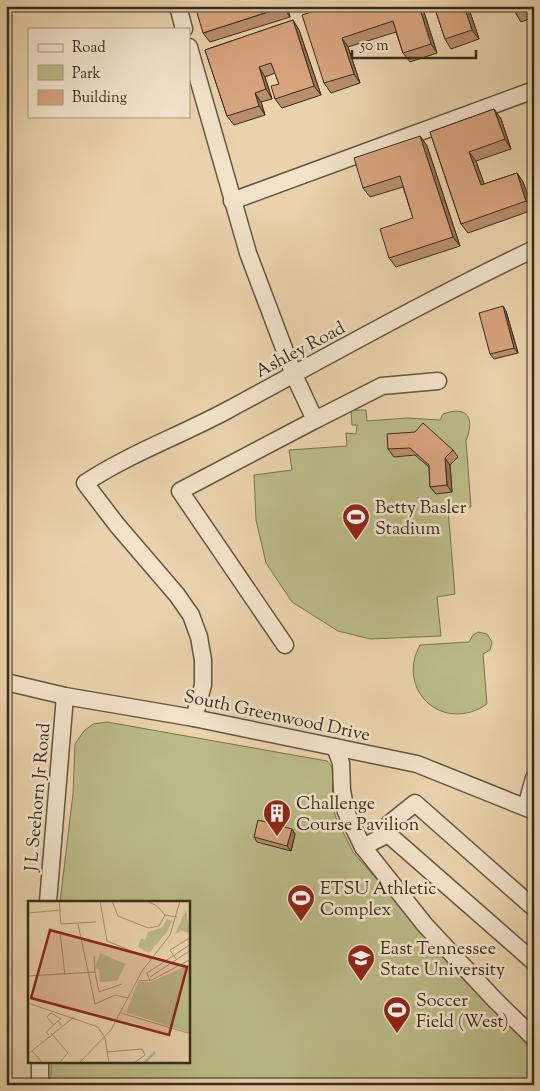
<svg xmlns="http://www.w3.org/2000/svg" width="540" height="1091" font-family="'Sorts Mill Goudy',serif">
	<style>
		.green { fill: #babb87; stroke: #797453 }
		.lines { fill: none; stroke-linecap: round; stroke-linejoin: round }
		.minor-casing { stroke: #645642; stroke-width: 19 }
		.minor { stroke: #f1e2c9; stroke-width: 16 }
		.wall { fill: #ba8d6c; stroke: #382c1f }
		.shaded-wall { fill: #977358; stroke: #382c1f }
		.building { fill: #d8a47e; stroke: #382c1f }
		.labels { text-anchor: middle; stroke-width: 5; stroke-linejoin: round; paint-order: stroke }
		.street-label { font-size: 18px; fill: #382c1f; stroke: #f1e2c9 }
		.poi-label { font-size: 18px; fill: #382c1f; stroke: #f1e2c9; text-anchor: start }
		.inset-river { fill: none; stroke: #9cb5b4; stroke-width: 2.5 }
		.inset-road { fill: none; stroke: #a29074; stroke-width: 1 }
		.view { fill: #8f2418; fill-opacity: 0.15; stroke: #8f2418; stroke-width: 2.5 }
		.inset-edge { fill: none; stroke: #382c1f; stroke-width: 2.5 }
	</style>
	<rect width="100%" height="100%" fill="#e9d2ac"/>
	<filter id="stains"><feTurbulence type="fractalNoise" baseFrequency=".004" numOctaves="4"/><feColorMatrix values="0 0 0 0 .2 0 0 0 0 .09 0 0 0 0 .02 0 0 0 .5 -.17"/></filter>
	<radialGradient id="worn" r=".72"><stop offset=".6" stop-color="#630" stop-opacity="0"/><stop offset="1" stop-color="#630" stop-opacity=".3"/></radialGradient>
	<g class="green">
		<path d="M351,410H366L367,421L407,418L440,420L443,414C468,405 475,418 466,441L471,507L448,509L455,594L437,597L441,636L370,639L338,631L292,602L266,563L256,520L254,475L292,470L289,450L347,446L346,433L356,434L357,425H352Z"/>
		<path d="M478,632L487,634L492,642L490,650L483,654L487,704C444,734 395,691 420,645L469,642L473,635Z"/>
		<polygon points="107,722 327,761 332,767 333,776 332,802 336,818 353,852 430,941 534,1052 534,1085 51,1085 51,1062 189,1062 189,902 60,902 73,794 75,744 84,731 93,724"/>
	</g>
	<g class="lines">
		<g class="minor-casing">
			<g id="minor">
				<polyline points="178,6 184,29"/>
				<polyline points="189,47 248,253 294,375 315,420 382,386 438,381"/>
				<polyline points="232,201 534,90"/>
				<polyline points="285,645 180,491 315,420"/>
				<polyline points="6,682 65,696 194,718 417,764 534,811"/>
				<path d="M194,718L203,685V660L199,637L191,615L177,595L117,525L85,483C129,454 179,436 226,411C328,356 429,299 534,249"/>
				<polyline points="335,747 341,763 342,790 346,812 363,847 425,925 495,1000 534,1038"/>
				<polyline points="526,807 534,778"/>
				<polyline points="388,834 534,962"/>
				<polyline points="363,847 388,834 389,824 415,803 534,908"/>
				<polyline points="48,902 65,696"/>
				<polyline points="40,1062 40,1085"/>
			</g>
		</g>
		<use href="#minor" class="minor"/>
	</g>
	<g class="wall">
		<polygon points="287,6 290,17 210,42 203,33"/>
		<polygon points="330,6 422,6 437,53 410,62 403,53 396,32 348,47 360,83 331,93 324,83"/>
		<polygon points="434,6 468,6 479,39 451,49 445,39"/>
		<polygon points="513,6 534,6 534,17 521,22 515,12"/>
		<polygon points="293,20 299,30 321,95 282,108 275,99 279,84 275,73 265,77 272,99 261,102 265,115 234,125 227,116 205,50"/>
		<polygon points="494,109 501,119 511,149 476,161 484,184 517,173 523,182 533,210 468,233 461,224 430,132"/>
		<polygon points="420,136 427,146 460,246 396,267 389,258 413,218 403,187 370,197 363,188"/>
		<polygon points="506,311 518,353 494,359 490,354"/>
		<polygon points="415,432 453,450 458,457 450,465 452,492 436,494 430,487 429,467 415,455 394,457 388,449"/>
		<polygon points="292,829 295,834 291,851 257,842 254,837"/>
	</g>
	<g class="shaded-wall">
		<polygon points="283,6 287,6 290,17 283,7"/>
		<polygon points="419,6 422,6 437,53 431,44"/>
		<polygon points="464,6 468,6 479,39 472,30"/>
		<polygon points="293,20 299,30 321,95 314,86"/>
		<polygon points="342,38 348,47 360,83 354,74"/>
		<polygon points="259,67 265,77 272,99 266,89"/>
		<polygon points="255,93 261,102 265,115 259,106"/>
		<polygon points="494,109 501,119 511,149 505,139"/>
		<polygon points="420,136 427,146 460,246 453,237"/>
		<polygon points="469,152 476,161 488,195 481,185"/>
		<polygon points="517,173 523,182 533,210 526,201"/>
		<polygon points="503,306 506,311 518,353 514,348"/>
		<polygon points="445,458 450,465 452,492 447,485"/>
		<polygon points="292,829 295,834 291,851 287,846"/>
	</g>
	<g class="building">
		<polygon points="195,6 283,6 283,7 203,33"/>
		<polygon points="330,6 419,6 431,44 403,53 393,21 342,38 354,74 324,83 302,15"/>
		<polygon points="434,6 464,6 472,30 445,39"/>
		<polygon points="513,6 533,6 515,12"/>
		<polygon points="293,20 314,86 275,99 271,86 279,84 271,63 259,67 266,89 255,93 259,106 227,116 205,50"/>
		<polygon points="494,109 505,139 469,152 481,185 517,173 526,201 461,224 430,132"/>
		<polygon points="420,136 453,237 389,258 380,229 413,218 400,176 363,188 354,158"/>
		<polygon points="503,306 514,348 490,354 479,313"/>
		<polygon points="423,423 453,450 445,458 447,485 430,487 429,465 410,448 388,449 387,434 415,432"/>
		<polygon points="258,820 292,829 287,846 254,837"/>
	</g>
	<defs>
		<g id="stadium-pin" transform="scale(1.4375)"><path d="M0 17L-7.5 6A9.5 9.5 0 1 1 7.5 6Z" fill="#8f2418" stroke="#f1e2c9"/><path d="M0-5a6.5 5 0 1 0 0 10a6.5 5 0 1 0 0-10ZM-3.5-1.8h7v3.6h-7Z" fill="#fff"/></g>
		<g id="building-pin" transform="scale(1.4375)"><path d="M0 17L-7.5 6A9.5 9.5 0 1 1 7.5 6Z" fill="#8f2418" stroke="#f1e2c9"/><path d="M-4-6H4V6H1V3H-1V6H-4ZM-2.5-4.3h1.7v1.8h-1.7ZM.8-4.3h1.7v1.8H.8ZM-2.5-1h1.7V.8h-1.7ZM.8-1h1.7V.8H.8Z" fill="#fff"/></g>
		<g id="university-pin" transform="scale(1.4375)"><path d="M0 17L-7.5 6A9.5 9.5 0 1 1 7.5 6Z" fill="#8f2418" stroke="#f1e2c9"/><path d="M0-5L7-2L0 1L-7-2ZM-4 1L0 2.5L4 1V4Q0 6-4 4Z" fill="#fff"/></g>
	</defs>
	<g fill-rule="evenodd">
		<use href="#stadium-pin" x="356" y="517"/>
		<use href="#building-pin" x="277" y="813"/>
		<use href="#stadium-pin" x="301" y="898"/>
		<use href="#university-pin" x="361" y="958"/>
		<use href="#stadium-pin" x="397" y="1010"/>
	</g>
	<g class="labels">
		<g class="street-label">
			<text transform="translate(300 349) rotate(-28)" y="6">Ashley Road</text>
			<text transform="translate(277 715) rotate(12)" y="6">South Greenwood Drive</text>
			<text transform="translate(37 797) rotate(-85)" y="6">J L Seehorn Jr Road</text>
		</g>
		<g class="poi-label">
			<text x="375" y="513">Betty Basler<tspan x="375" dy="21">Stadium</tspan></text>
			<text x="296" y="809">Challenge<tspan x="296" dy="21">Course Pavilion</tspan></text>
			<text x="320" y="894">ETSU Athletic<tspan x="320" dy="21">Complex</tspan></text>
			<text x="380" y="954">East Tennessee<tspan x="380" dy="21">State University</tspan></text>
			<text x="416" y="1006">Soccer<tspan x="416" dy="21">Field (West)</tspan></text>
		</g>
	</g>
	<g transform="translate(28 901)">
		<rect width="162" height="162" fill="#e9d2ac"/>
		<path d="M158,9L162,32L153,30L147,33ZM139,18L144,20L139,31L121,52L110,46L113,37L117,39L120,31L135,26ZM72,52L98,63L89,80L72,81L71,68L67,67ZM162,63V132L98,111L110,81H123Z" fill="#babb87"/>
		<path class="inset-river" d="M116,162L127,151"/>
		<path class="inset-road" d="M31,0L33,23L68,21M72,0L79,40L123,58M84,0L90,15L120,27L131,25L137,14M119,0L129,5L137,14L149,16M0,12L32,9M50,23L67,103L87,94L100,97M32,31L37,74M148,58L142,49L163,36M67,71L71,91L94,83M0,75L67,71L66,55M122,76L163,49M110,80L124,79L163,58M122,80L119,72L163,43M0,102L70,126L77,137L81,162M23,112L33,118L30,120L33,124M23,112L19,116L26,124M93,112L163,133M23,132L40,152L31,162M21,134L18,131L30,120M4,150L15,162M79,151L114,148L117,154L106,162M0,153L46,116M51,162L83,129L114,70L142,34L152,0"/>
		<path class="view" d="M22,29L159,66L141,134L3,97Z"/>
		<rect width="162" height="162" class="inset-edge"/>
	</g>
	<rect width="540" height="1091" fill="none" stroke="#e9d2ac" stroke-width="25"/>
	<rect x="8" y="8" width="525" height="1076" fill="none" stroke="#382c1f" stroke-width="2.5"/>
	<rect x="12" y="12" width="515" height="1066" fill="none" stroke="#382c1f"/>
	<rect x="28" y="28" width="162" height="90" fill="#f1e2c9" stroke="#a79985"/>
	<rect x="38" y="44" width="25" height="8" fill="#f1e2c9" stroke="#a79985"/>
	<text x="72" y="52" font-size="15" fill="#382c1f">Road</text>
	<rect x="38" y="65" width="25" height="15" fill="#babb87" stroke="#a79985"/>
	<text x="72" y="78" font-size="15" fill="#382c1f">Park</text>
	<rect x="38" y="90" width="25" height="15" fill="#d8a47e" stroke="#a79985"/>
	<text x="72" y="102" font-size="15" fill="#382c1f">Building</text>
	<path d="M352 50v8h124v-8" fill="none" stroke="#382c1f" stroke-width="2.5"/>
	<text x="360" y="50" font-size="15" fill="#382c1f" stroke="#f1e2c9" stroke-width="4" paint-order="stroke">50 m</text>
	<rect width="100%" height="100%" filter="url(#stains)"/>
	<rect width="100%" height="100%" fill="url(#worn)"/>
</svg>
